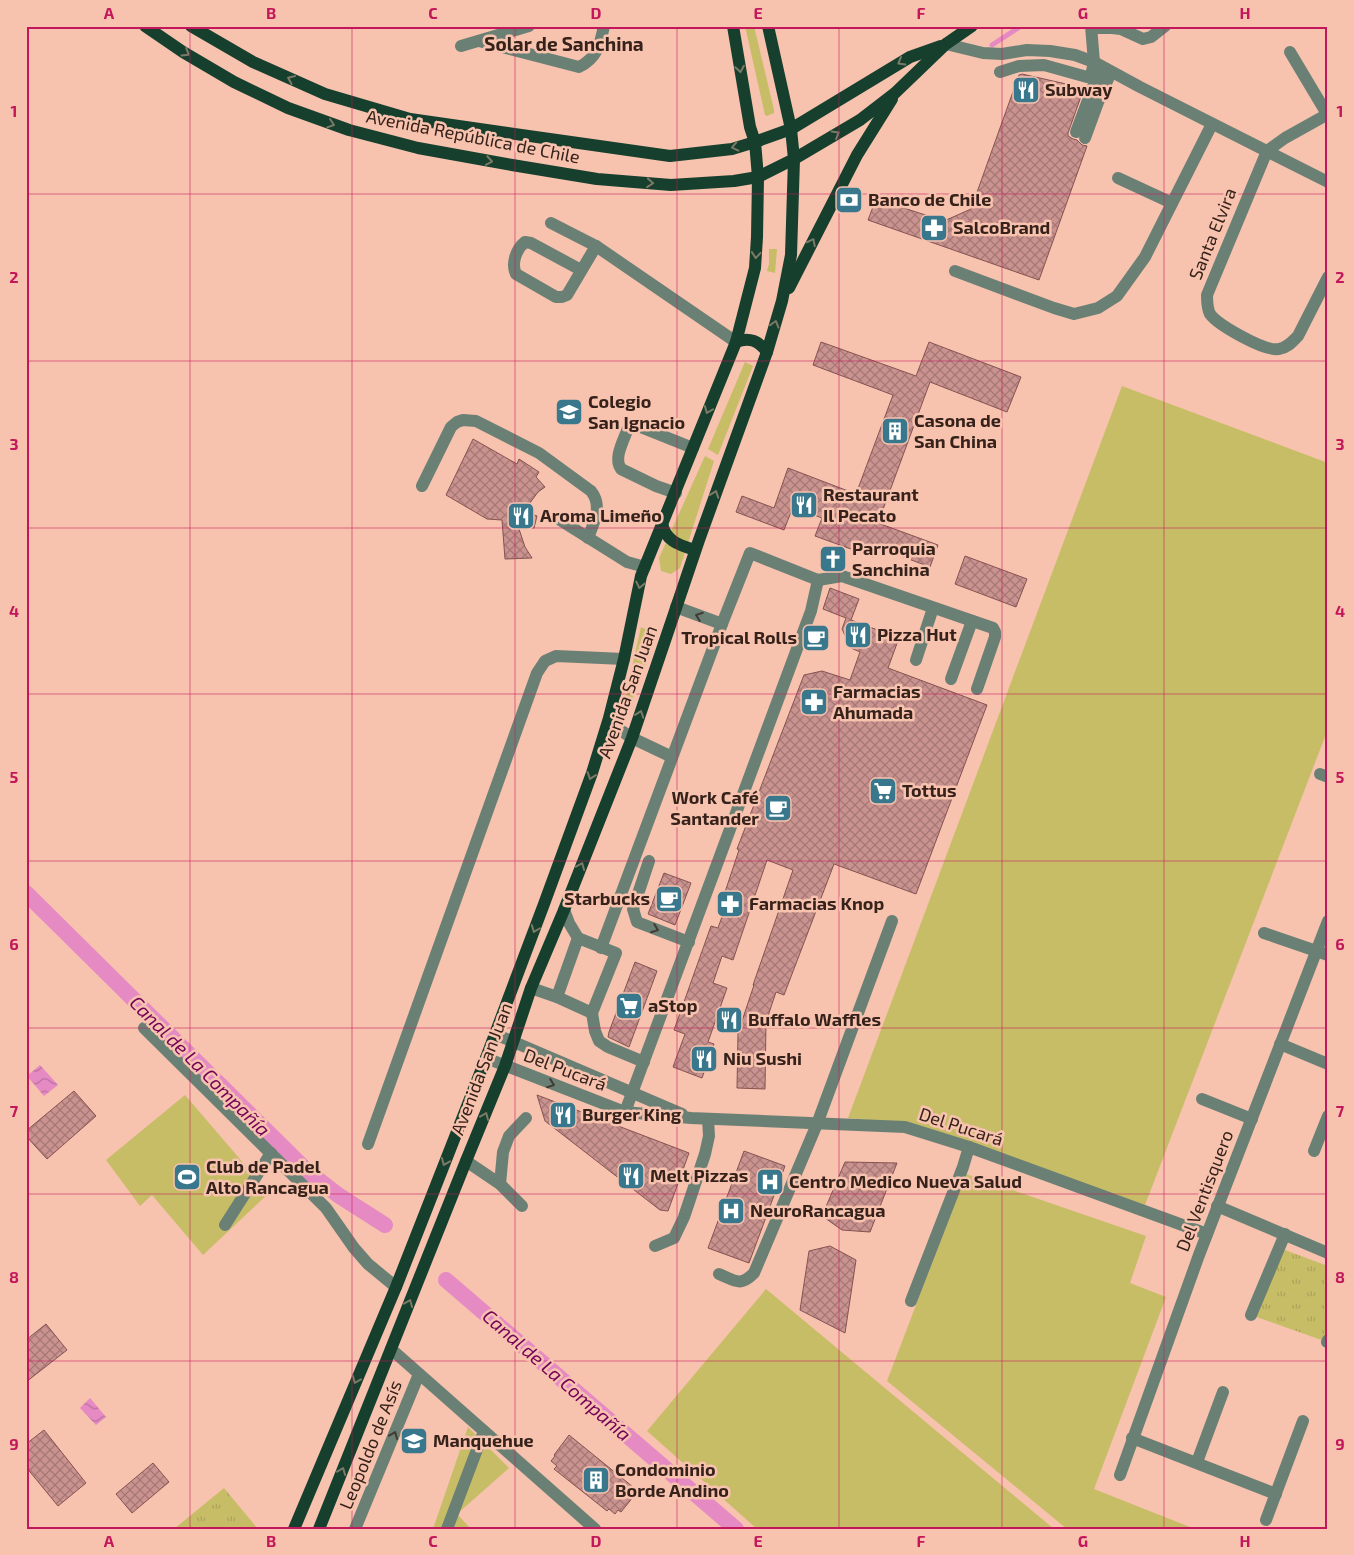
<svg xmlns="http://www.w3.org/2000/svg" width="1354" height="1555" font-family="'Exo 2',sans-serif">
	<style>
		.grass { fill: #c8bd67 }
		.park { fill: url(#park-tufts) }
		.water { fill: url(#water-waves) }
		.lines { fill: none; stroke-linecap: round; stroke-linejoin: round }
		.stream { stroke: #e58ac3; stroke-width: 5 }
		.canal { stroke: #e58ac3; stroke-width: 16 }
		.building { fill: url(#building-cross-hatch); stroke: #855351 }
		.minor { stroke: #6b8075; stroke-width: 12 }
		.major { stroke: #163f2d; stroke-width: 12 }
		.oneway { stroke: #7b7a67 }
		.oneway2 { stroke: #433a31 }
		.grid { fill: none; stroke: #c2185b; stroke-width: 1; stroke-opacity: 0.55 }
		.labels { text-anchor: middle; stroke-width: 5; stroke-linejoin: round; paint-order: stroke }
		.poi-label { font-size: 18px; font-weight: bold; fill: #36221a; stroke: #f7c2ae; text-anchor: start }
		.street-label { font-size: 18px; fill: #36221a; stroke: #f7c2ae }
		.neighbourhood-label { font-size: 19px; font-weight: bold; fill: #36221a; stroke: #f7c2ae }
		.water-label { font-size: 19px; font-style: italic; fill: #750259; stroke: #f7c2ae }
		.neatline { fill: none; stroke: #c2185b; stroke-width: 2 }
		.grid-label { font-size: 16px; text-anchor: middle; font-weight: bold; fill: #c2185b }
	</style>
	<defs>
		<pattern id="park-tufts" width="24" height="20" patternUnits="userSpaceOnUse" patternTransform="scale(1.25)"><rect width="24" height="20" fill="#c8bd67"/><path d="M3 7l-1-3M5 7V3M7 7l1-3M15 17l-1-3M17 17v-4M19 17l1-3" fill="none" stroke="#aca259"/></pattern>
		<pattern id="water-waves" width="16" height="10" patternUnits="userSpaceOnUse" patternTransform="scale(1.25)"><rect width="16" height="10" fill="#e58ac3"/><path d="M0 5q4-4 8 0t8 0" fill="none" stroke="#ba709e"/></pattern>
		<pattern id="building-cross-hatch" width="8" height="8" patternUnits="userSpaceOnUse" patternTransform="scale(1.25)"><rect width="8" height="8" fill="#ca9390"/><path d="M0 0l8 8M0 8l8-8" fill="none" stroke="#a57875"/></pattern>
	</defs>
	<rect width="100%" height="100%" fill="#f7c2ae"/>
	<g class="grass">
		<polygon points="745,26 754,26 774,110 774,113 767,116 765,115"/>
		<polygon points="769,249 777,249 775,273 767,271 769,264"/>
		<polygon points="745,362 753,366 718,455 708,449"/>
		<polygon points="1122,386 1328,463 1328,729 1145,1205 911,1124 848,1118"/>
		<polygon points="705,456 714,461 680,568 671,574 661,571 659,558"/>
		<polygon points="641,627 657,635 625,718 621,716"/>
		<polygon points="185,1095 269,1193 203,1255 152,1195 140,1206 106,1160"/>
		<polygon points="966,1174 1146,1236 1130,1283 1166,1297 1094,1489 1195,1529 1067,1529 887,1381"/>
		<polygon points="766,1289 1054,1529 757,1529 647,1431"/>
		<polygon points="468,1427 509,1468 457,1514 471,1529 433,1529"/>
	</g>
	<g class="park">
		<polygon points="1277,1247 1328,1266 1327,1342 1251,1315"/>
		<polygon points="224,1488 258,1529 174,1529"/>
	</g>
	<g class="water">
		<polygon points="40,1065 58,1085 44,1096 27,1076"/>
		<polygon points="90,1398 106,1417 96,1425 80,1408"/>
	</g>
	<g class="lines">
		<polyline class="stream" points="992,45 1021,26"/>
		<g class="canal">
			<polyline points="26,893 306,1170 338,1195 385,1225"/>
			<polyline points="446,1280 736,1529"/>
		</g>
	</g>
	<g class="building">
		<polygon points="1022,74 1084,88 1068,133 1068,136 1073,139 1077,140 1082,145 1087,146 1039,280 868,220 876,199 944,221 971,209 1019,75"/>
		<polygon points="821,342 916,376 929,342 1021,377 1007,412 930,382 878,523 938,545 930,567 877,547 873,557 815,536 822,518 793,507 784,530 736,512 742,496 774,508 788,468 856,494 893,395 813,365"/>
		<polygon points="473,439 517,464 519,459 539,472 536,477 545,487 538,492 524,511 537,516 534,528 518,526 525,547 532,558 505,559 502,520 487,519 446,495"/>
		<polygon points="965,556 1027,579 1016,607 955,584"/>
		<polygon points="830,588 859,599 851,620 899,638 888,668 987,705 916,894 834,864 784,995 776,992 766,1022 765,1089 737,1088 738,1033 754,985 753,985 793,870 767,860 733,960 722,956 713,983 727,988 708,1042 714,1044 702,1078 673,1067 685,1034 674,1030 711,926 718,928 729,897 724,895 739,850 737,849 804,675 822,671 850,680 860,652 851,648 842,629 846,618 823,609"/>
		<polygon points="664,873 691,883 675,925 648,914"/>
		<polygon points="635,962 657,971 629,1047 608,1037 609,1032"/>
		<polygon points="74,1091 96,1116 47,1159 26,1136 26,1131"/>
		<polygon points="537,1095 689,1153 668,1211 660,1210 545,1121"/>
		<polygon points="744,1151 785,1166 749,1263 708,1248"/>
		<polygon points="845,1162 897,1163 870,1232 842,1230 822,1216"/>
		<polygon points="830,1246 856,1260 845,1333 800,1310 809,1251"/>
		<polygon points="46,1324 67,1350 26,1382 26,1340"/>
		<polygon points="44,1430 86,1483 58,1506 26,1467 26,1444"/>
		<polygon points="569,1435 638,1491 621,1512 618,1510 615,1514 609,1509 607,1511 554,1469 557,1466 551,1461 555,1456 554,1455"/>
		<polygon points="153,1463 169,1482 132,1513 116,1494"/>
	</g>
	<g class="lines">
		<g class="minor">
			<polyline points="1092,28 1112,28 1121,29 1143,39 1151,37 1165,26"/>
			<path d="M479,41L579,67C597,58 600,45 604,26"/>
			<polyline points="946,44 983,53 1002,54 1027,50 1050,51 1075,55 1094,62 1140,87 1328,182"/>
			<polyline points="461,46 529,26"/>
			<polyline points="1290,52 1327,114"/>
			<polyline points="1000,72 1019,66 1044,65 1087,77 1091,76 1094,62 1091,26"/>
			<path d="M1328,114L1285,138L1267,151L1207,295C1207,301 1207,308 1210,314C1218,325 1265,352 1279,349C1287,348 1292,342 1298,336L1328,277"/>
			<polyline points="1076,132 1100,68"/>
			<polyline points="1085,138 1100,97 1111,72"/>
			<polyline points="1118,178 1172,203"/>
			<polyline points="551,223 596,246 736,342"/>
			<path d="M581,270L531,243L525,242C516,249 511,264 516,274L556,297H562L567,295L596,246"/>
			<polyline points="955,271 1054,308 1074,314 1098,308 1117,296 1145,257 1212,124"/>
			<path d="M422,486L451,427L457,422L463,420L476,421L539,453L591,491C603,506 594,522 588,538"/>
			<path d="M676,493L656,486L621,469C613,458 624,440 628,428L632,426H638L693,448"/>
			<polyline points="560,520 627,562 645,567"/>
			<polyline points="676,607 722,624"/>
			<polyline points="916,660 933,608"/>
			<polyline points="951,679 972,621"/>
			<polyline points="609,718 610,723 632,738 672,757"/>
			<polyline points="1320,774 1328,777"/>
			<polyline points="649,861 633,909 637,922 689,942"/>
			<polyline points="564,910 569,923 578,938"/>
			<polyline points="1264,933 1328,955"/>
			<polyline points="601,948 722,624 750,553 818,580 842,576 993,628 995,632 995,637 977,689"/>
			<polyline points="531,988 557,997"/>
			<polyline points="592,1013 557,997 578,938 616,953 592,1013 595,1031 599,1041 608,1047 644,1062"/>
			<polyline points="144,1028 326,1208 354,1248 368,1264 396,1287"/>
			<polyline points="495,1034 682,1114"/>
			<polyline points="1280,1044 1328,1064"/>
			<polyline points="486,1058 625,1112 691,1118 905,1127 969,1147 1207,1234"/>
			<polyline points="1202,1099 1252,1119"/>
			<polyline points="625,1112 811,611 818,580"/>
			<polyline points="368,1144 537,673 545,661 556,656 624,659"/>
			<polyline points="1314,1151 1328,1116"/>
			<polyline points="466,1161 500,1184 522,1206"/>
			<polyline points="500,1184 503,1152 509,1136 526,1118"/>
			<polyline points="1217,1206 1328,1253"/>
			<polyline points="225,1225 271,1153"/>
			<polyline points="655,1246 674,1238 684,1217 705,1154 709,1136 708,1119"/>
			<path d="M719,1274C736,1281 740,1287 754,1273L817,1124L892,921"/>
			<polyline points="911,1301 963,1167 969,1147"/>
			<polyline points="1251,1315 1285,1234"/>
			<polyline points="1327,1342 1328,1340"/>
			<polyline points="391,1349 595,1529"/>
			<polyline points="1132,1438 1276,1494"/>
			<polyline points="1197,1462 1223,1392"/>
			<polyline points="1120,1475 1199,1255 1328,921"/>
			<polyline points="1266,1520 1303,1421"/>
			<polyline points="355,1529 419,1374"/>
			<polyline points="447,1529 484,1431"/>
		</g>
		<g class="major">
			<polyline points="145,26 183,52 234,82 288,108 349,130 418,148 512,165 597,179 671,185 734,181 758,177 794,159 860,120 895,93 946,44 972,26"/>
			<polyline points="191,26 253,62 325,94 410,119 670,156 732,149 755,142 791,129 910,57 941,46"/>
			<polyline points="789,288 857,155 892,99"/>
			<path d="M736,342C749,337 758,340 767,352"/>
			<path d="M662,523C665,541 679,545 695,550"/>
			<polyline points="294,1529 396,1287 486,1058 544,904 592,773 609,718 624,659 641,576 736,342 755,268 757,237 758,177 755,142 750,127 733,26"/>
			<polyline points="319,1529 466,1161 505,1066 531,988 564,910 632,738 699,540 767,352 782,301 791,255 794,159 791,129 768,26"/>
		</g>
	</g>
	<defs><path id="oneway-chevron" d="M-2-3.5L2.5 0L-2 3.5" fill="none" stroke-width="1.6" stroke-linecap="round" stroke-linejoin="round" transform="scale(1.25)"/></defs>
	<g class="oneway">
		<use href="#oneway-chevron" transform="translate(186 53) rotate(32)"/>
		<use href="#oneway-chevron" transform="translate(901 62) rotate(150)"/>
		<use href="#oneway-chevron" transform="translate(740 69) rotate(81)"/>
		<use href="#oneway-chevron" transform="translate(291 79) rotate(-156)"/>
		<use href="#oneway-chevron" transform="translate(331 124) rotate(19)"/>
		<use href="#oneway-chevron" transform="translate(836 134) rotate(-31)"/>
		<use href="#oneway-chevron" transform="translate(735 147) rotate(167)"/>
		<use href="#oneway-chevron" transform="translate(489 161) rotate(10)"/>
		<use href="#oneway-chevron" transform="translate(650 183) rotate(5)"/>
		<use href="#oneway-chevron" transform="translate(812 242) rotate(-63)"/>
		<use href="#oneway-chevron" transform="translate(756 255) rotate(95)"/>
		<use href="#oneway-chevron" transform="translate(775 324) rotate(-73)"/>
		<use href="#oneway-chevron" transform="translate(708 410) rotate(112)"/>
		<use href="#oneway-chevron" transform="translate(715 494) rotate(-70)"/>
		<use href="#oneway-chevron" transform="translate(640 585) rotate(102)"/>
		<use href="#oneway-chevron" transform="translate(640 714) rotate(-71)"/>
		<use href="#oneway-chevron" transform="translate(591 776) rotate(109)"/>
		<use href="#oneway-chevron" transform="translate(581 866) rotate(-68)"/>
		<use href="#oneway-chevron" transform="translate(535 929) rotate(111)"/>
		<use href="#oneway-chevron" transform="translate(485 1116) rotate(-67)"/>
		<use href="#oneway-chevron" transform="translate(445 1162) rotate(112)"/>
		<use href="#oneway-chevron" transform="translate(409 1303) rotate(-68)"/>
		<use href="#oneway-chevron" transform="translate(356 1380) rotate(113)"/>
		<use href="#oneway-chevron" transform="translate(342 1471) rotate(-68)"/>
	</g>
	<g class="oneway2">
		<use href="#oneway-chevron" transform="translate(699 616) rotate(-160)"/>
		<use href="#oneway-chevron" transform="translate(655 929) rotate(21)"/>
		<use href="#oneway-chevron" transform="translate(551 1084) rotate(21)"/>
		<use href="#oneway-chevron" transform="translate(394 1435) rotate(-68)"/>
	</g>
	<path class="grid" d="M190,26V1529M352,26V1529M515,26V1529M677,26V1529M839,26V1529M1002,26V1529M1164,26V1529M26,194H1328M26,361H1328M26,528H1328M26,694H1328M26,861H1328M26,1028H1328M26,1194H1328M26,1361H1328"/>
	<defs>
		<g id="restaurant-square" transform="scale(1.4375)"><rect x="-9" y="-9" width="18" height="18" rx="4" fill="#39788c" stroke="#f7c2ae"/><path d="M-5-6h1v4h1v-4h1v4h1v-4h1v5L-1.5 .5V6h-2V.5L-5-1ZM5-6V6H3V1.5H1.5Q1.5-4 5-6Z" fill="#fff"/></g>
		<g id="bank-square" transform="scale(1.4375)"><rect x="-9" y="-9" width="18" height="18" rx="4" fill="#39788c" stroke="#f7c2ae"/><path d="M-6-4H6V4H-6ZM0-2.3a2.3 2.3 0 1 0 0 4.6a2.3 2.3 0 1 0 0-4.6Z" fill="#fff"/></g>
		<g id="pharmacy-square" transform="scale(1.4375)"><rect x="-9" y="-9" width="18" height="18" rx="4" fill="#39788c" stroke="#f7c2ae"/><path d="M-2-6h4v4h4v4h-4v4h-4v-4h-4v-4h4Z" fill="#fff"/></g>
		<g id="school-square" transform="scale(1.4375)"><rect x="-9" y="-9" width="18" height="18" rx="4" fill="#39788c" stroke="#f7c2ae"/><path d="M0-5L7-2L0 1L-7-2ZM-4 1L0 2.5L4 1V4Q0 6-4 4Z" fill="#fff"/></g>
		<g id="building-square" transform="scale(1.4375)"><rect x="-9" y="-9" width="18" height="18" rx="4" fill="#39788c" stroke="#f7c2ae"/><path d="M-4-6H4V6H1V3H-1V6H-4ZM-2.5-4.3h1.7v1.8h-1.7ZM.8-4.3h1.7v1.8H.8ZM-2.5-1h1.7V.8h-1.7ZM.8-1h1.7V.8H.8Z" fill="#fff"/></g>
		<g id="church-square" transform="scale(1.4375)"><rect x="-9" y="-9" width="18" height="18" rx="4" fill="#39788c" stroke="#f7c2ae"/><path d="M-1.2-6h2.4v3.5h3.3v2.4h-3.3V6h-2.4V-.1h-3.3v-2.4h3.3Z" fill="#fff"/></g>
		<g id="cafe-square" transform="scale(1.4375)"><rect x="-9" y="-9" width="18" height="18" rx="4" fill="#39788c" stroke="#f7c2ae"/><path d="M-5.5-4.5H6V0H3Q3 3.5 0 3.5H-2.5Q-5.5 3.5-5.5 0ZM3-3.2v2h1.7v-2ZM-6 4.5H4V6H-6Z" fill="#fff"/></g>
		<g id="supermarket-square" transform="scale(1.4375)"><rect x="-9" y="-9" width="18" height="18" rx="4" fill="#39788c" stroke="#f7c2ae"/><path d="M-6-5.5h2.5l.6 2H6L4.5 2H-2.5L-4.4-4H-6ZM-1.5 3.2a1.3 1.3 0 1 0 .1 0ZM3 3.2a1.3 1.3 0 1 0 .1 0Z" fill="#fff"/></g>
		<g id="stadium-square" transform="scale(1.4375)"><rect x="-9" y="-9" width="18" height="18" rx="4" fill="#39788c" stroke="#f7c2ae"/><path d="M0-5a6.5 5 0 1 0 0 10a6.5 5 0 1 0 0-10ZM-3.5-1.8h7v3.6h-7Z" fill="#fff"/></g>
		<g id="hospital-square" transform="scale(1.4375)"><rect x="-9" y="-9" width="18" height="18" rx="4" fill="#39788c" stroke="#f7c2ae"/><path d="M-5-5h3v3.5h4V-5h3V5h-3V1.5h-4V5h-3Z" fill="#fff"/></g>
	</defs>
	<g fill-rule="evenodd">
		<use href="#restaurant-square" x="1026" y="90"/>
		<use href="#bank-square" x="849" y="200"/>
		<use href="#pharmacy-square" x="934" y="228"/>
		<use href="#school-square" x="569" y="412"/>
		<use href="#building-square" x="895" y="431"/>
		<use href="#restaurant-square" x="804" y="505"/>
		<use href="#restaurant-square" x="521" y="516"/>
		<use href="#church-square" x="833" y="559"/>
		<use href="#restaurant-square" x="858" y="635"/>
		<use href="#cafe-square" x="816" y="638"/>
		<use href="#pharmacy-square" x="814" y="702"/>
		<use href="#supermarket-square" x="883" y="791"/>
		<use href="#cafe-square" x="778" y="808"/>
		<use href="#cafe-square" x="669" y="899"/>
		<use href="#pharmacy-square" x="730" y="904"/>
		<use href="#supermarket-square" x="629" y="1006"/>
		<use href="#restaurant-square" x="729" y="1020"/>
		<use href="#restaurant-square" x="704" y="1059"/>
		<use href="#restaurant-square" x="563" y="1115"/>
		<use href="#restaurant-square" x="631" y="1176"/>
		<use href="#stadium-square" x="187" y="1177"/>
		<use href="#hospital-square" x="770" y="1182"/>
		<use href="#hospital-square" x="731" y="1211"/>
		<use href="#school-square" x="414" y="1441"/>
		<use href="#building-square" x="596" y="1480"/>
	</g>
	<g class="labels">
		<g class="poi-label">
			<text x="1045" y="96">Subway</text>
			<text x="868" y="206">Banco de Chile</text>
			<text x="953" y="234">SalcoBrand</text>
			<text x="588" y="408">Colegio<tspan x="588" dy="21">San Ignacio</tspan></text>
			<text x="914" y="427">Casona de<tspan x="914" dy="21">San China</tspan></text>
			<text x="823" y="501">Restaurant<tspan x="823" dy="21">Il Pecato</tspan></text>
			<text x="540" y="522">Aroma Limeño</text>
			<text x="852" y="555">Parroquia<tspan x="852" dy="21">Sanchina</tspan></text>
			<text x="877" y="641">Pizza Hut</text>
			<text x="797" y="644" text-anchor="end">Tropical Rolls</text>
			<text x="833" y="698">Farmacias<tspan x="833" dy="21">Ahumada</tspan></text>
			<text x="902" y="797">Tottus</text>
			<text x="759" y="804" text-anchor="end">Work Café<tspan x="759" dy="21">Santander</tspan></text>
			<text x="650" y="905" text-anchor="end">Starbucks</text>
			<text x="749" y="910">Farmacias Knop</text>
			<text x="648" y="1012">aStop</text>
			<text x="748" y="1026">Buffalo Waffles</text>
			<text x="723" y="1065">Niu Sushi</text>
			<text x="582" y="1121">Burger King</text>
			<text x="206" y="1173">Club de Padel<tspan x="206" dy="21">Alto Rancagua</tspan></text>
			<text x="650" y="1182">Melt Pizzas</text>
			<text x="789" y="1188">Centro Medico Nueva Salud</text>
			<text x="750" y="1217">NeuroRancagua</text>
			<text x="433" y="1447">Manquehue</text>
			<text x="615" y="1476">Condominio<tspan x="615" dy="21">Borde Andino</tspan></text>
		</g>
		<g class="street-label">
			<text transform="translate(473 137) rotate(11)" y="6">Avenida República de Chile</text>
			<text transform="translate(1213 234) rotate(-68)" y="6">Santa Elvira</text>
			<text transform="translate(628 692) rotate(-70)" y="6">Avenida San Juan</text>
			<text transform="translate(482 1069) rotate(-69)" y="6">Avenida San Juan</text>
			<text transform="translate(565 1070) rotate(21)" y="6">Del Pucará</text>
			<text transform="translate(961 1127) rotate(18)" y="6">Del Pucará</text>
			<text transform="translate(1205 1191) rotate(-69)" y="6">Del Ventisquero</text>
			<text transform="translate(371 1445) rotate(-68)" y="6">Leopoldo de Asís</text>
		</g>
		<g class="neighbourhood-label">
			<text x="564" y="51">Solar de Sanchina</text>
		</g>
		<g class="water-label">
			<text transform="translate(200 1066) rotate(45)" y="7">Canal de La Compañía</text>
			<text transform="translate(557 1375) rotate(41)" y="7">Canal de La Compañía</text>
		</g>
	</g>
	<rect width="1354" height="1555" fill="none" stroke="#f7c2ae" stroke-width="55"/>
	<rect x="28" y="28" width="1298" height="1500" class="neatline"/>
	<g class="grid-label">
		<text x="109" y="19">A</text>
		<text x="271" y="19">B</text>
		<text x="433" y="19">C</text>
		<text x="596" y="19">D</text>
		<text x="758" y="19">E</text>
		<text x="921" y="19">F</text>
		<text x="1083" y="19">G</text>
		<text x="1245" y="19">H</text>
		<text x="14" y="117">1</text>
		<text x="1340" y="117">1</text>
		<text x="14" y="283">2</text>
		<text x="1340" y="283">2</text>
		<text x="14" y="450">3</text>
		<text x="1340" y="450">3</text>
		<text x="14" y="617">4</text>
		<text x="1340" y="617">4</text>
		<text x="14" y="783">5</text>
		<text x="1340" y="783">5</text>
		<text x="14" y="950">6</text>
		<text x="1340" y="950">6</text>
		<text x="14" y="1117">7</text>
		<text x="1340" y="1117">7</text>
		<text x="14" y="1283">8</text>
		<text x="1340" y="1283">8</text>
		<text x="14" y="1450">9</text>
		<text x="1340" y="1450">9</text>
		<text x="109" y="1547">A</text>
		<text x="271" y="1547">B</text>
		<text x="433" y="1547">C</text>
		<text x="596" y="1547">D</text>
		<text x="758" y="1547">E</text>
		<text x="921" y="1547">F</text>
		<text x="1083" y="1547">G</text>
		<text x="1245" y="1547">H</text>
	</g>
</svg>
